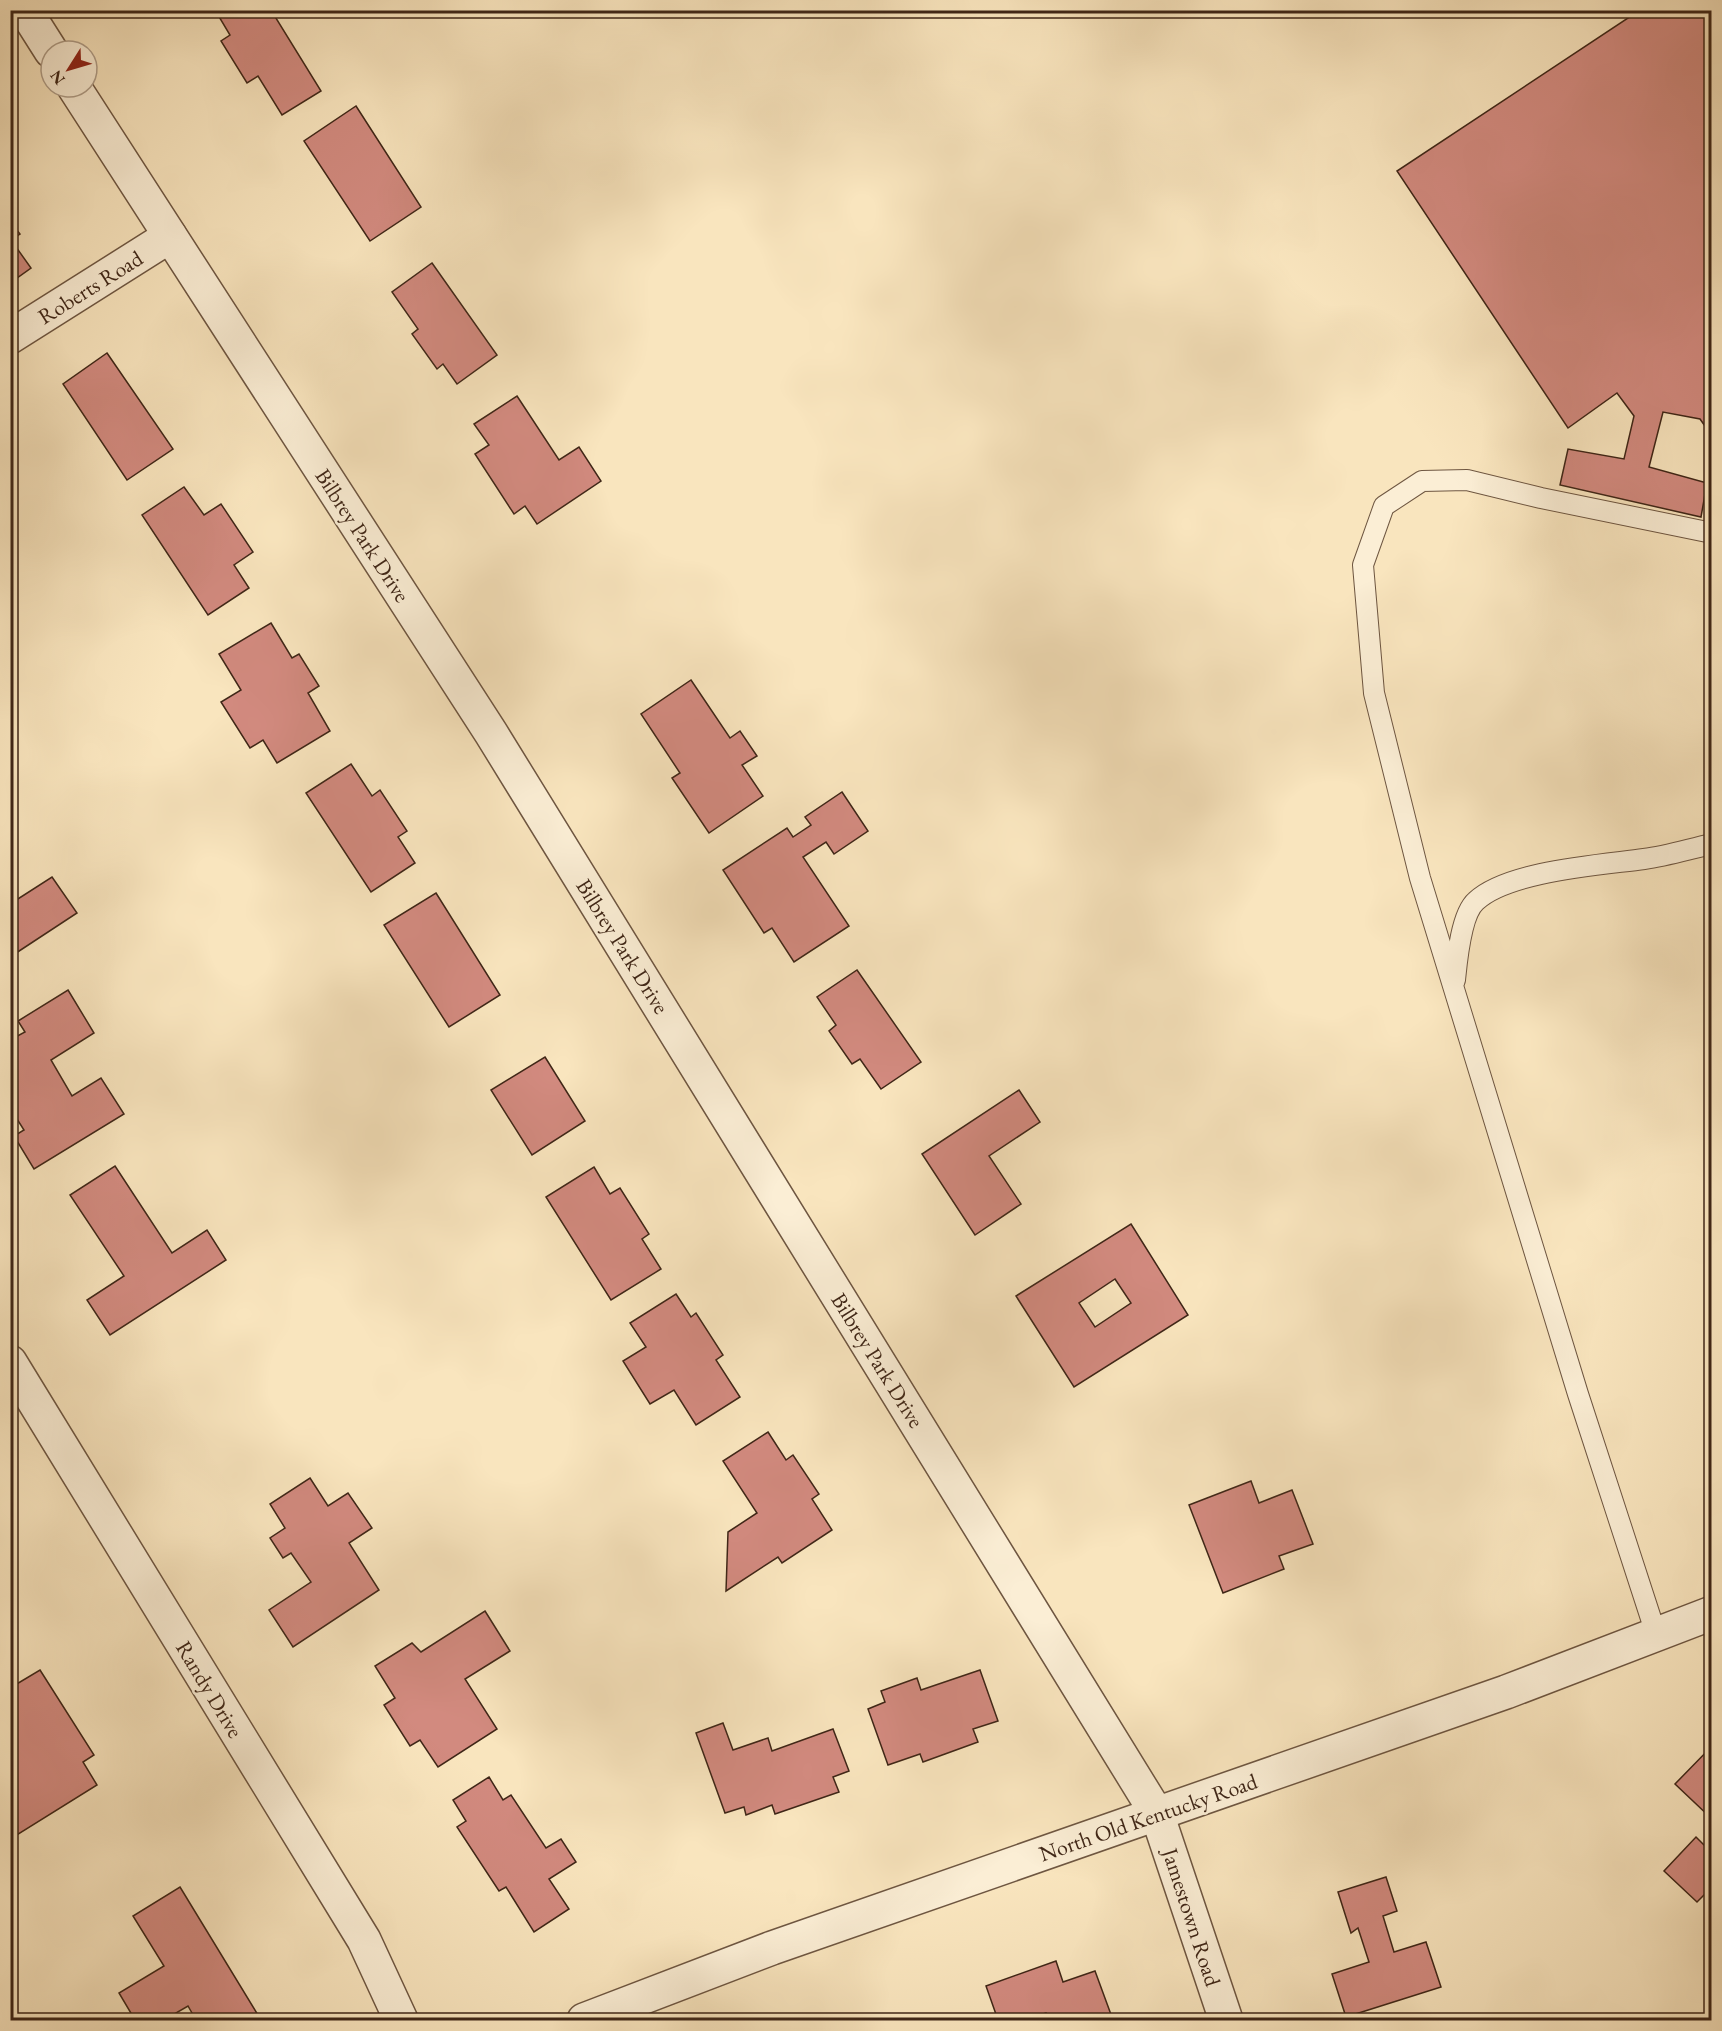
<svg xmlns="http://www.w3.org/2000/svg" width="1722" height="2031" font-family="'EB Garamond',serif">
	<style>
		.building { fill: #d28a7f; stroke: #3f2617; stroke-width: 1.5; fill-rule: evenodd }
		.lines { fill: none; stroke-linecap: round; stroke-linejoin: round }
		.service-casing { stroke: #6e5641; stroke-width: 22 }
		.minor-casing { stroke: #6e5641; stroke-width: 36 }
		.tertiary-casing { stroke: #6e5641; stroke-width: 36 }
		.service { stroke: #fbeed5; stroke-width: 20 }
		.minor { stroke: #fbeed5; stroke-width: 33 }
		.tertiary { stroke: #fbeed5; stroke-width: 33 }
		.labels { text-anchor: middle; stroke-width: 5; stroke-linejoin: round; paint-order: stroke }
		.street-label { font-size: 22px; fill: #3f2617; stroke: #fbeed5 }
	</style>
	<rect width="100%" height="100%" fill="#f9e5be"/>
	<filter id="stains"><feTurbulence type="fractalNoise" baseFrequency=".00333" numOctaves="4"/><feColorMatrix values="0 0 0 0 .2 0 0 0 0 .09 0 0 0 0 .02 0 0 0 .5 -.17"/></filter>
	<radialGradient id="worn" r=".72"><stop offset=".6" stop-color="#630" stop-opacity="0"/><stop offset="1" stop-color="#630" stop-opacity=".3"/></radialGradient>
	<g class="building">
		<polygon points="215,10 271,10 321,91 282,115 258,76 247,83 221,41 230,35"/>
		<polygon points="1640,10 1712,10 1712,436 1700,419 1663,412 1649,467 1707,483 1701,517 1560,485 1568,449 1624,459 1634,416 1617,393 1568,428 1397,171"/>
		<polygon points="356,106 421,207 370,241 304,141"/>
		<polygon points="10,221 20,234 11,240 31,268 10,283"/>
		<polygon points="432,263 497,355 457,384 443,364 437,369 412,334 418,329 392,292"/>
		<polygon points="107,353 173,449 127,480 63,384"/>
		<polygon points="517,396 559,460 579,447 601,481 537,524 525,506 514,514 475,454 489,445 474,424"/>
		<polygon points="184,487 204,515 221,504 253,552 234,565 249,588 208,615 142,515"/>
		<polygon points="271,623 292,658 299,654 319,686 308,693 330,731 277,763 263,740 250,748 221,702 241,690 219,654"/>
		<polygon points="691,680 730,738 740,731 757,756 742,765 763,796 709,833 672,778 680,773 641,714"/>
		<polygon points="351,764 372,796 380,790 407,831 398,837 415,863 371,892 306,793"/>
		<polygon points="842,792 868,831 834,854 826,842 803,857 849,926 794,962 772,928 764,933 723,870 787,828 793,837 811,825 805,817"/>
		<polygon points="52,877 77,913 10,957 10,904"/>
		<polygon points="436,893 500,995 449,1027 384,925"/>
		<polygon points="857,970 921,1062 881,1089 860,1059 852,1064 829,1031 836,1025 817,997"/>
		<polygon points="68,990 94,1033 51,1060 72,1096 101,1078 124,1114 34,1169 14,1136 24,1130 10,1108 10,1040 25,1032 18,1021"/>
		<polygon points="545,1057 585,1121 532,1155 491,1090"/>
		<polygon points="1019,1090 1040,1122 989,1156 1021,1204 975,1235 922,1154"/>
		<polygon points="115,1166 172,1253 207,1230 226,1260 110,1335 87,1300 124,1276 70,1195"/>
		<polygon points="594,1167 610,1194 620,1188 649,1234 642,1239 661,1269 611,1300 546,1197"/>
		<path d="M1131,1224L1188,1315L1074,1387L1016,1296ZM1115,1279L1131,1303L1095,1327L1079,1303Z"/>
		<polygon points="676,1294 691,1317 696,1313 723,1355 716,1360 740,1397 696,1425 674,1390 650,1404 623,1361 646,1347 630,1323"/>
		<polygon points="768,1432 786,1460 793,1455 819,1494 812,1499 832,1530 782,1563 778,1557 726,1591 728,1532 757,1513 723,1461"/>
		<polygon points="310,1478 328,1506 348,1493 372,1528 349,1543 379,1590 293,1647 269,1610 311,1582 291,1553 283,1558 270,1538 285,1528 270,1504"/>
		<polygon points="1251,1481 1259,1503 1292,1490 1313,1544 1279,1556 1284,1569 1223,1593 1189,1505"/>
		<polygon points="485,1611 510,1651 465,1679 497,1729 438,1767 420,1740 410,1746 384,1705 395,1698 375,1666 412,1643 421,1652"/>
		<polygon points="40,1670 94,1755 83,1762 97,1785 12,1838 10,1777 17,1773 10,1763 10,1688"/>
		<polygon points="980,1670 998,1721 973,1729 978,1742 923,1762 920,1754 888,1765 868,1709 885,1702 881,1691 917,1678 921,1690"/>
		<polygon points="723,1723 733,1750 768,1738 772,1751 833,1729 849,1771 833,1777 839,1792 775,1814 772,1805 746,1815 744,1807 725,1813 696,1733"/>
		<polygon points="1712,1746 1712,1819 1675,1784"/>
		<polygon points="489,1777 503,1800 511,1795 546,1848 561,1839 576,1862 549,1879 569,1909 534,1932 506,1887 499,1891 457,1827 466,1821 453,1800"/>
		<polygon points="1696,1837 1706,1847 1712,1841 1712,1887 1697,1902 1664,1871"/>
		<polygon points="1386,1877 1397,1911 1383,1916 1394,1952 1426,1942 1441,1987 1346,2017 1332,1974 1369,1962 1358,1928 1351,1933 1338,1892"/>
		<polygon points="180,1887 261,2020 196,2020 188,2006 164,2020 135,2020 119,1993 164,1966 133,1916"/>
		<polygon points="1056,1961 1063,1982 1095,1971 1113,2020 1049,2020 1046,2013 1026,2020 998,2020 986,1986"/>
	</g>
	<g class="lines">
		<g class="service-casing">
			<g id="service">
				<path d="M1455,980C1457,960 1461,914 1476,901C1508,871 1600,865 1644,859C1667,856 1689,849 1712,844"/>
				<polyline points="1656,1634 1578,1394 1420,878 1374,693 1363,565 1384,506 1422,481 1467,480 1541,498 1712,533"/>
			</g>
		</g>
		<g class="minor-casing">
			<g id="minor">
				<polyline points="25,10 51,51"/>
				<polyline points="74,87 491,733 1157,1814 1226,2020"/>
				<polyline points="10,337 170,236"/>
				<polyline points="10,1362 364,1940 401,2020"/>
			</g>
		</g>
		<g class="tertiary-casing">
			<polyline id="tertiary" points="584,2020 772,1948 1506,1692 1712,1613"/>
		</g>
		<use href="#service" class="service"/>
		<use href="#minor" class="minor"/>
		<use href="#tertiary" class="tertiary"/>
	</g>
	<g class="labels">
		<g class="street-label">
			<text transform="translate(90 287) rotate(-32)" y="8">Roberts Road</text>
			<text transform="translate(363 535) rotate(57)" y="8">Bilbrey Park Drive</text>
			<text transform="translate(623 946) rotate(58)" y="8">Bilbrey Park Drive</text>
			<text transform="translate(878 1360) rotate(58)" y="8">Bilbrey Park Drive</text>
			<text transform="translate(210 1689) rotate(59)" y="8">Randy Drive</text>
			<text transform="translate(1148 1817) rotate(-19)" y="8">North Old Kentucky Road</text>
			<text transform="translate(1192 1917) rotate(72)" y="8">Jamestown Road</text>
		</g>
	</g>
	<rect width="1722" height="2031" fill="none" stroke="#f9e5be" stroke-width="36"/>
	<rect x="12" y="12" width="1698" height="2007" fill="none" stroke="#3f2617" stroke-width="3"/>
	<rect x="18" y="18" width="1686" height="1995" fill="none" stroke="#3f2617" stroke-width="1.5"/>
	<g transform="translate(69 69) rotate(233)"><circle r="28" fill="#fbeed5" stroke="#b09e89" stroke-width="1.5"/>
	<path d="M0-4.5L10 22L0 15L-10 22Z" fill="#8f2418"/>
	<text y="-9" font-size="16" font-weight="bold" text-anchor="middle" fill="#3f2617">N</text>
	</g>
	<rect width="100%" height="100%" filter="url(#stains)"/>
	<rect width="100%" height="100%" fill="url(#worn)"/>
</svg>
